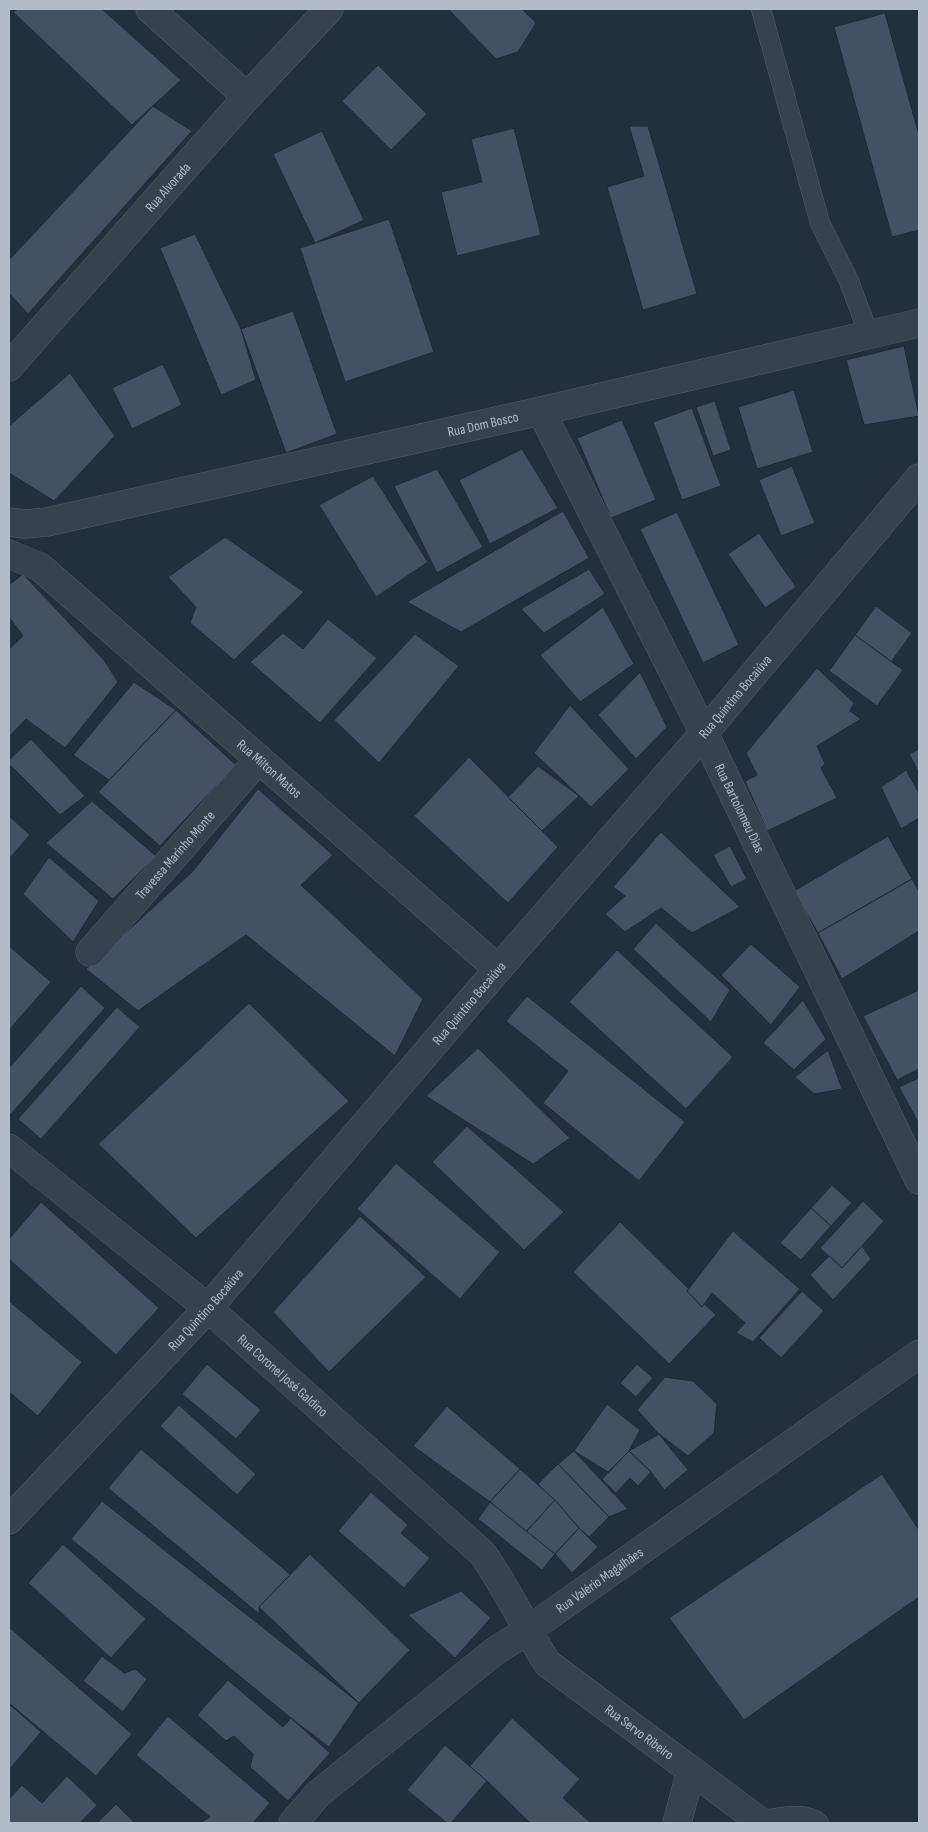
<svg xmlns="http://www.w3.org/2000/svg" width="928" height="1832" font-family="'Sofia Sans Condensed',sans-serif">
	<style>
		.building { fill: #455162; stroke: #1f2835 }
		.lines { fill: none; stroke-linecap: round; stroke-linejoin: round }
		.lane-casing { stroke: #565f6c; stroke-width: 20 }
		.street-casing { stroke: #565f6c; stroke-width: 29 }
		.lane { stroke: #38414e; stroke-width: 19 }
		.street { stroke: #38414e; stroke-width: 28 }
		.labels { text-anchor: middle; stroke-width: 5; stroke-linejoin: round; paint-order: stroke }
		.street-label { font-size: 14px; fill: #b4bcc9; stroke: #1d2633 }
	</style>
	<rect width="100%" height="100%" fill="#242f3e"/>
	<g class="building">
		<polygon points="18,9 102,9 181,80 132,125 13,12"/>
		<polygon points="448,9 522,9 536,23 518,52 496,59"/>
		<polygon points="885,13 919,135 919,230 892,237 834,27"/>
		<polygon points="378,65 427,114 391,150 342,101"/>
		<polygon points="153,106 192,131 28,314 9,293 9,260"/>
		<polygon points="629,126 648,126 697,294 643,310 607,187 644,176"/>
		<polygon points="514,128 541,235 457,256 441,192 482,182 471,139"/>
		<polygon points="322,131 364,220 315,243 273,154"/>
		<polygon points="389,219 434,352 345,382 300,248"/>
		<polygon points="195,234 241,329 256,380 221,395 160,248"/>
		<polygon points="293,311 337,434 286,453 241,329"/>
		<polygon points="904,346 919,416 864,425 846,360"/>
		<polygon points="163,364 182,405 132,429 112,388"/>
		<polygon points="70,373 115,436 54,501 9,473 9,426"/>
		<polygon points="794,390 813,452 757,469 738,407"/>
		<polygon points="715,401 731,450 713,456 696,407"/>
		<polygon points="692,408 721,486 682,500 653,422"/>
		<polygon points="622,420 656,500 611,518 577,438"/>
		<polygon points="522,449 558,508 490,544 459,480"/>
		<polygon points="792,466 815,523 781,536 759,480"/>
		<polygon points="437,469 483,547 437,573 394,486"/>
		<polygon points="373,476 428,562 376,597 319,505"/>
		<polygon points="563,511 589,558 461,632 407,602"/>
		<polygon points="677,512 739,645 703,663 640,529"/>
		<polygon points="759,533 796,587 765,608 728,554"/>
		<polygon points="225,537 304,592 234,660 190,623 196,607 168,577"/>
		<polygon points="589,569 605,594 544,633 521,609"/>
		<polygon points="23,574 104,660 118,682 65,748 26,719 9,737 9,649 23,636 9,617 9,585"/>
		<polygon points="876,606 912,633 891,662 855,635"/>
		<polygon points="603,607 634,664 580,702 540,655"/>
		<polygon points="328,619 377,658 320,723 250,662 283,633 303,649"/>
		<polygon points="415,634 459,666 379,763 334,720"/>
		<polygon points="855,635 903,670 877,706 829,671"/>
		<polygon points="817,668 854,703 850,711 861,719 817,746 825,764 821,768 837,798 767,831 745,781 757,775 746,753"/>
		<polygon points="640,672 667,727 636,759 598,715"/>
		<polygon points="134,682 176,710 109,780 73,755"/>
		<polygon points="570,705 629,769 591,807 534,753"/>
		<polygon points="176,710 236,765 160,846 98,792"/>
		<polygon points="31,739 85,796 60,815 9,764 9,760"/>
		<polygon points="919,749 919,773 909,754"/>
		<polygon points="469,757 558,847 508,903 414,816"/>
		<polygon points="538,766 579,796 542,831 508,797"/>
		<polygon points="906,770 919,793 919,818 901,829 881,787"/>
		<polygon points="258,789 333,855 301,885 423,999 395,1056 246,935 138,1011 86,969 193,871"/>
		<polygon points="92,801 156,856 113,899 46,843"/>
		<polygon points="9,816 30,835 9,859"/>
		<polygon points="661,832 740,907 692,933 661,908 625,932 605,914 625,896 613,887"/>
		<polygon points="888,836 912,879 818,933 794,891"/>
		<polygon points="730,846 747,879 731,887 713,855"/>
		<polygon points="49,857 99,901 73,942 23,894"/>
		<polygon points="912,879 919,891 919,931 842,979 818,933"/>
		<polygon points="656,923 730,990 711,1022 633,949"/>
		<polygon points="751,944 800,987 771,1025 721,975"/>
		<polygon points="9,946 51,982 9,1030"/>
		<polygon points="617,950 733,1057 686,1109 569,1002"/>
		<polygon points="81,986 105,1008 10,1115 9,1114 9,1068"/>
		<polygon points="919,990 919,1069 897,1080 863,1016"/>
		<polygon points="527,996 685,1122 639,1181 543,1103 568,1071 506,1021"/>
		<polygon points="803,1000 826,1039 794,1070 763,1043"/>
		<polygon points="249,1003 349,1101 196,1238 98,1144"/>
		<polygon points="117,1007 140,1027 41,1139 18,1119"/>
		<polygon points="478,1048 570,1138 533,1164 426,1096"/>
		<polygon points="828,1050 842,1089 814,1094 795,1077"/>
		<polygon points="919,1078 919,1124 899,1087"/>
		<polygon points="467,1126 564,1212 524,1250 432,1162"/>
		<polygon points="396,1163 500,1252 460,1299 357,1209"/>
		<polygon points="832,1185 852,1203 831,1226 811,1208"/>
		<polygon points="863,1201 884,1221 842,1268 820,1248"/>
		<polygon points="41,1202 159,1308 116,1355 9,1259 9,1239"/>
		<polygon points="811,1208 831,1226 801,1260 780,1243"/>
		<polygon points="360,1216 426,1277 329,1372 273,1312"/>
		<polygon points="620,1222 716,1315 669,1364 573,1272"/>
		<polygon points="733,1231 800,1289 753,1342 736,1333 745,1323 712,1293 702,1307 687,1291"/>
		<polygon points="862,1246 871,1259 833,1300 810,1275 829,1256 842,1268"/>
		<polygon points="802,1291 824,1311 781,1358 759,1338"/>
		<polygon points="9,1301 82,1362 38,1416 9,1392"/>
		<polygon points="207,1364 261,1410 236,1439 182,1394"/>
		<polygon points="637,1364 653,1378 636,1397 620,1383"/>
		<polygon points="665,1377 693,1381 717,1404 714,1433 688,1456 659,1434 637,1410"/>
		<polygon points="607,1404 640,1430 629,1451 608,1472 574,1451"/>
		<polygon points="179,1405 256,1474 237,1495 160,1426"/>
		<polygon points="447,1406 520,1469 490,1502 413,1446"/>
		<polygon points="659,1434 688,1470 664,1490 651,1472 629,1451"/>
		<polygon points="141,1449 291,1575 259,1607 259,1614 108,1488"/>
		<polygon points="574,1451 628,1509 609,1517 558,1464"/>
		<polygon points="629,1451 651,1472 638,1486 630,1478 616,1493 602,1479"/>
		<polygon points="558,1464 609,1517 589,1537 579,1528 538,1484"/>
		<polygon points="520,1469 555,1500 525,1533 490,1502"/>
		<polygon points="882,1474 919,1530 919,1597 744,1720 669,1618"/>
		<polygon points="371,1492 408,1525 401,1533 430,1558 404,1588 338,1531"/>
		<polygon points="555,1500 579,1528 555,1554 525,1533"/>
		<polygon points="102,1501 359,1703 329,1747 291,1718 71,1539"/>
		<polygon points="490,1502 555,1554 542,1570 478,1519"/>
		<polygon points="579,1528 598,1547 572,1573 555,1554"/>
		<polygon points="63,1544 146,1619 111,1658 28,1583"/>
		<polygon points="310,1554 410,1650 359,1703 259,1607"/>
		<polygon points="461,1591 491,1618 455,1658 408,1615"/>
		<polygon points="9,1627 132,1734 96,1776 9,1703"/>
		<polygon points="102,1656 124,1673 135,1669 147,1679 123,1712 83,1681"/>
		<polygon points="228,1680 283,1727 291,1718 330,1753 288,1801 250,1767 253,1754 234,1736 226,1741 197,1715"/>
		<polygon points="9,1704 41,1732 9,1770"/>
		<polygon points="168,1716 270,1803 253,1823 200,1823 210,1817 136,1755"/>
		<polygon points="512,1718 580,1779 563,1798 591,1823 530,1823 487,1781 468,1768"/>
		<polygon points="445,1745 487,1781 451,1823 447,1823 407,1790"/>
		<polygon points="67,1776 97,1805 80,1823 9,1823 9,1799 22,1785 42,1803"/>
		<polygon points="116,1804 135,1823 97,1823"/>
	</g>
	<g class="lines">
		<g class="lane-casing">
			<g id="lane">
				<polyline points="761,9 820,223 849,281 869,335"/>
				<path d="M759,1820C776,1819 805,1810 819,1823"/>
			</g>
		</g>
		<g class="street-casing">
			<g id="street">
				<polyline points="150,9 247,97"/>
				<path id="s1" d="M9,367L247,97L329,9"/>
				<path id="s2" d="M541,411L704,733L919,1180"/>
				<path id="s3" d="M9,522L25,524L47,522L541,411L919,323"/>
				<path id="s4" d="M9,554L40,567L498,969"/>
				<path id="s5" d="M90,952L259,759"/>
				<path id="s6" d="M9,1148L208,1308L483,1554C507,1589 525,1627 547,1663L762,1823"/>
				<path id="s7" d="M9,1520L208,1308L498,969L704,733L919,478"/>
				<path id="s8" d="M293,1823L318,1794L495,1651L527,1631L919,1354"/>
				<polyline points="677,1823 691,1770"/>
			</g>
		</g>
		<use href="#lane" class="lane"/>
		<use href="#street" class="street"/>
	</g>
	<g class="labels">
		<g class="street-label">
			<text dy="5" stroke="none"><textPath href="#s1" startOffset="240">Rua Alvorada</textPath></text>
			<text dy="5" stroke="none"><textPath href="#s3" startOffset="485">Rua Dom Bosco</textPath></text>
			<text dy="5" stroke="none"><textPath href="#s7" startOffset="1098">Rua Quintino Bocaiúva</textPath></text>
			<text dy="5" stroke="none"><textPath href="#s4" startOffset="339">Rua Milton Matos</textPath></text>
			<text dy="5" stroke="none"><textPath href="#s2" startOffset="444">Rua Bartolomeu Dias</textPath></text>
			<text dy="5" stroke="none"><textPath href="#s5" startOffset="129">Travessa Marinho Monte</textPath></text>
			<text dy="5" stroke="none"><textPath href="#s7" startOffset="692">Rua Quintino Bocaiúva</textPath></text>
			<text dy="5" stroke="none"><textPath href="#s7" startOffset="288">Rua Quintino Bocaiúva</textPath></text>
			<text dy="5" stroke="none"><textPath href="#s6" startOffset="356">Rua Coronel José Galdino</textPath></text>
			<text dy="5" stroke="none"><textPath href="#s8" startOffset="392">Rua Valério Magalhães</textPath></text>
			<text dy="5" stroke="none"><textPath href="#s6" startOffset="866">Rua Servo Ribeiro</textPath></text>
		</g>
	</g>
	<rect width="928" height="1832" fill="none" stroke="#b4bcc9" stroke-width="20"/>
</svg>
